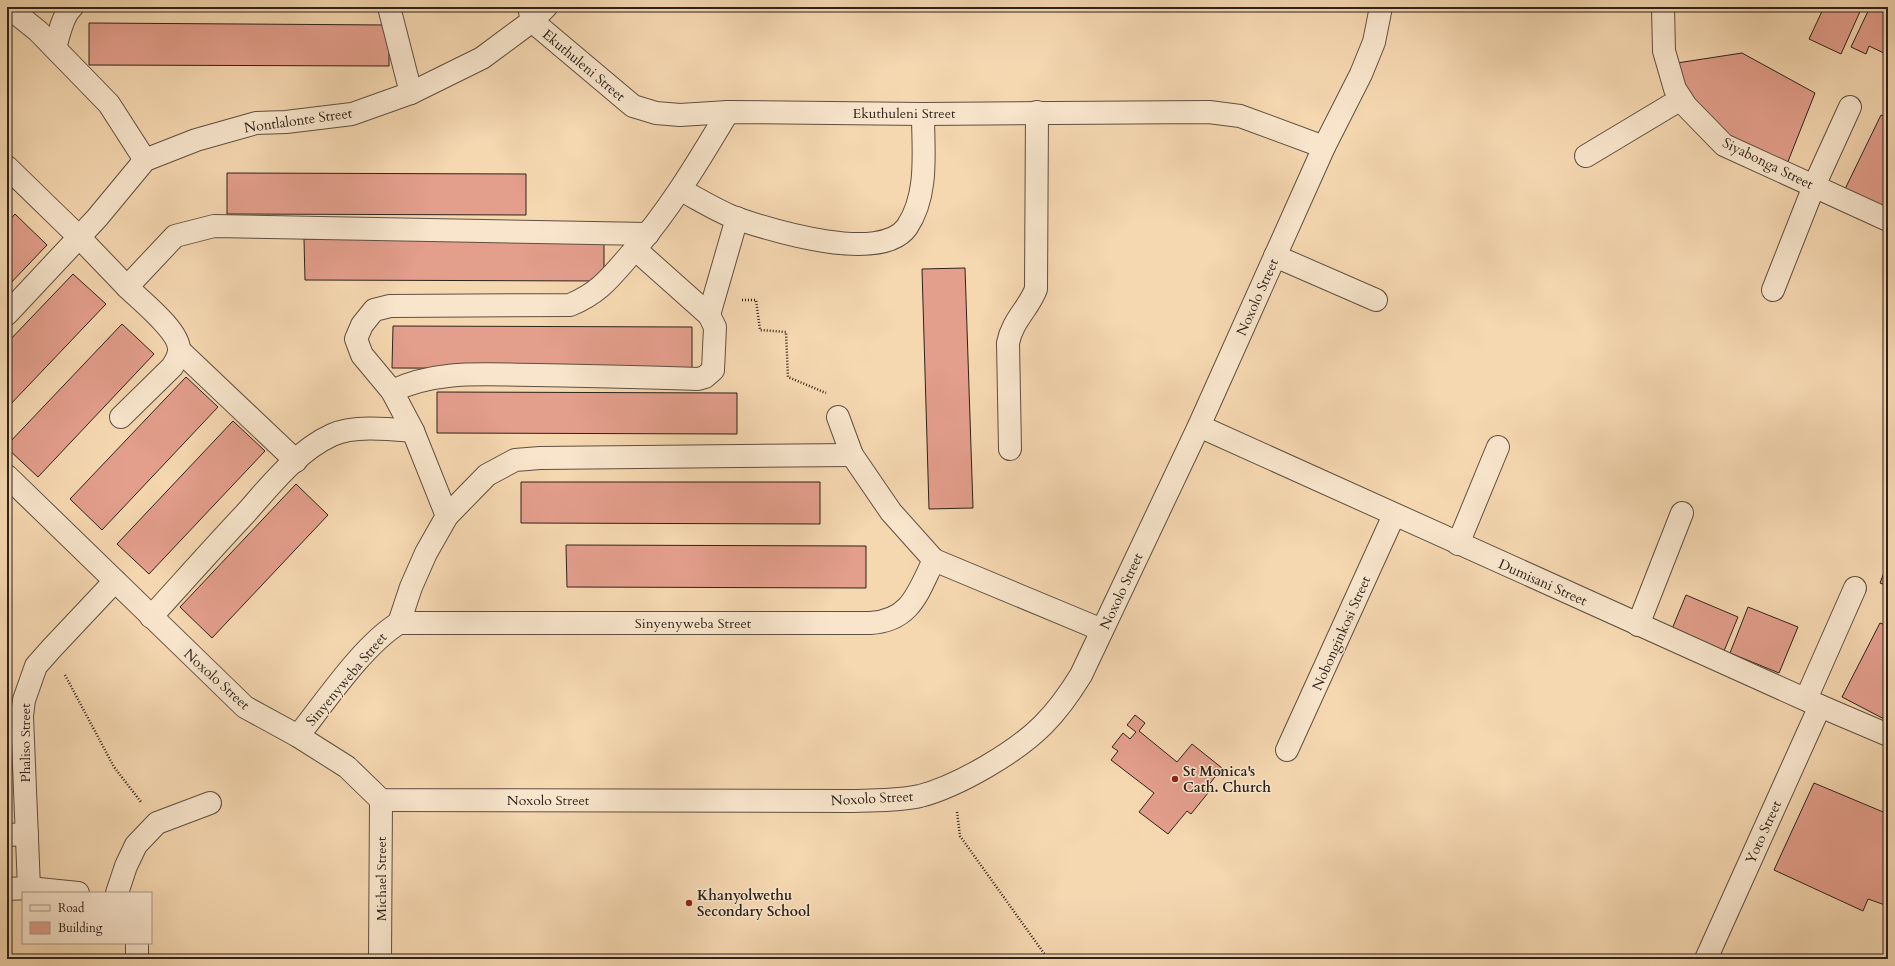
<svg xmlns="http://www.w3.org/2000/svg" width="1895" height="966" font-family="Cardo,serif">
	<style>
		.building { fill: #e39e8c; stroke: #2d231b }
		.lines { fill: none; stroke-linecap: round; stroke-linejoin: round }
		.minor-casing { stroke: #5f5040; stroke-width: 24 }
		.path { stroke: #2d231b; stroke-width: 2.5; stroke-dasharray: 1 2; stroke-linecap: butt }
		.minor { stroke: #f8e5cc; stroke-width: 22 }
		.poi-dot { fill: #8f2418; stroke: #f8e5cc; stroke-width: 1.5 }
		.labels { text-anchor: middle; stroke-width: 3; stroke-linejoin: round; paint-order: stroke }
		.street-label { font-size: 14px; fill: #2d231b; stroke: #f8e5cc }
		.poi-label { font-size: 14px; font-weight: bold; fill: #2d231b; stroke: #f8e5cc; text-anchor: start }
	</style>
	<rect width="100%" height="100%" fill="#f5d7b0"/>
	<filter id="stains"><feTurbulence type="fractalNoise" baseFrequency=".005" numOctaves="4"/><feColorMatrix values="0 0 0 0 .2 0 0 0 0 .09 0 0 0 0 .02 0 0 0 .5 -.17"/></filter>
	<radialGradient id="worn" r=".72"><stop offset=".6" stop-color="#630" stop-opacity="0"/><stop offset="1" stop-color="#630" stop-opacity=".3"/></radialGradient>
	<g class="building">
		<polygon points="1824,7 1862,7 1841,54 1809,39"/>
		<polygon points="1870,7 1888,7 1888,55 1869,46 1866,54 1851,47"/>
		<polygon points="89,23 389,25 389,66 89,65"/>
		<polygon points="1742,53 1815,93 1787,164 1726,139 1688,98 1677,63"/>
		<polygon points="1881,115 1888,118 1888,210 1845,189"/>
		<polygon points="227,173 526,174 526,215 227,214"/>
		<polygon points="15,214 47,245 7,287 7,223"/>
		<polygon points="304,239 604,240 604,281 305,280"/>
		<polygon points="965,268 973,508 929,509 922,269"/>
		<polygon points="73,274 106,304 7,408 7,343"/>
		<polygon points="122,324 154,354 38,477 7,448 7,445"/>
		<polygon points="393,326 692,327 692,369 392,368"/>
		<polygon points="186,377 218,407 102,530 70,499"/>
		<polygon points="437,392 737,393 737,434 437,433"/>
		<polygon points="233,421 265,451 149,574 117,544"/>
		<polygon points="521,482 820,482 820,524 521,523"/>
		<polygon points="296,484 328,515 212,638 180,607"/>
		<polygon points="566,545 866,546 866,588 567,587"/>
		<polygon points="1888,562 1888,586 1880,583"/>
		<polygon points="1686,595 1738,617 1724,651 1672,629"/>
		<polygon points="1748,607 1798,627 1779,673 1730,653"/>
		<polygon points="1880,623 1888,626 1888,721 1842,697"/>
		<polygon points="1135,715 1145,723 1139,731 1177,762 1192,744 1222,768 1204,791 1208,793 1191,814 1187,811 1168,834 1139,812 1154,793 1111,760 1118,751 1112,747 1123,733 1130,739 1136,732 1127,725"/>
		<polygon points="1814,783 1888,814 1888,898 1885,905 1868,899 1863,911 1774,870"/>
	</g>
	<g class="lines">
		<g class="minor-casing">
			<g id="minor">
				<polyline points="8,7 38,31 109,104 145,160"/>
				<polyline points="389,7 411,93"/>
				<polyline points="546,7 532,21 633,106 656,113 680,115 728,112 923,114 1209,112 1240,116 1324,147"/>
				<polyline points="1663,7 1664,51 1675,89 1686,106 1724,145 1888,220"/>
				<path d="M55,48C59,35 62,16 72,7"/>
				<polyline points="1586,156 1681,99"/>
				<polyline points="7,167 79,237 127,287"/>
				<path d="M681,190C700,200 719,212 738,219C774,231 881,264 907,227C929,194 923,151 923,114"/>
				<polyline points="1275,256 1376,300"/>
				<polyline points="1773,290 1814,186 1850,107"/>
				<polyline points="7,314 97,218 145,160 196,140 256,123 286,122 352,114 411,93 482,58 532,21 529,7"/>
				<polyline points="709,315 737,218"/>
				<polyline points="179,350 296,461"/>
				<path d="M392,391C439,369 485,375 536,375C590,376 644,377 698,379L705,377L713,370L715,327L709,315L635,249"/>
				<path d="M121,417L172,367C175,362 179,357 179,350C180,331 140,300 127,287L175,236L214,226L648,234"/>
				<polyline points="1199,426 1820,706 1888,735"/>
				<path d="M1010,449L1008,343C1012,321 1029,308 1036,289L1037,112"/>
				<path d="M7,476L245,707L298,736L347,767L381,800L853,801C875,800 898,801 920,796C958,786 1015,753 1043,725C1058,710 1070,693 1081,675L1199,426L1324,147L1361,74L1374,42L1381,7"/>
				<path d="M447,516L413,431L392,391L362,355L356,339L362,325L374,310L390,306L570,305C599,293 610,278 630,255C669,211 698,162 728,112"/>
				<polyline points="1458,544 1498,447"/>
				<polyline points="934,560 1102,630"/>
				<path d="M151,617C182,583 213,548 245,514C270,486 297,451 332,435C353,425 390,429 413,431"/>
				<polyline points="399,623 411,587 426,553 447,516 487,475 515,460 540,458 852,455"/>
				<polyline points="1638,625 1682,513"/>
				<polyline points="1806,699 1855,588"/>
				<path d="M298,736C325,702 363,645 399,623H870C911,621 918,592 934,560L891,512L852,455L838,417"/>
				<polyline points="1287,750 1394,515"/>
				<polyline points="7,835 27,834"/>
				<polyline points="29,888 22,716 24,700 36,666 51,649 115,581"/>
				<polyline points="7,889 29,888 78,893"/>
				<polyline points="117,893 126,866 136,845 157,823 210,803"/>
				<polyline points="137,943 137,959"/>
				<polyline points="380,959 381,800"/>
				<polyline points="1706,959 1820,706"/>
			</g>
		</g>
		<g class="path">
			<polyline points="742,300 756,300 760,330 786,332 788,377 826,393"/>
			<polyline points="65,675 114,767 141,802"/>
			<polyline points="957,812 960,836 1048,959"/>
		</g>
		<use href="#minor" class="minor"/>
	</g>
	<g class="poi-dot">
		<circle cx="1175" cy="779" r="4"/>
		<circle cx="689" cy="903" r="4"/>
	</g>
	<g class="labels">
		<g class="street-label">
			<text transform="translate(584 65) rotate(40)" y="5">Ekuthuleni Street</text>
			<text x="904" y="118">Ekuthuleni Street</text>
			<text transform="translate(298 120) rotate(-8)" y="5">Nontlalonte Street</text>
			<text transform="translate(1768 163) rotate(26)" y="5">Siyabonga Street</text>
			<text transform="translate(1257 297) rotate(-66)" y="5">Noxolo Street</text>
			<text transform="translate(1543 582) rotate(24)" y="5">Dumisani Street</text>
			<text transform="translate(1121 591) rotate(-65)" y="5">Noxolo Street</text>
			<text x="693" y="628">Sinyenyweba Street</text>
			<text transform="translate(1341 633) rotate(-66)" y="5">Nobonginkosi Street</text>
			<text transform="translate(217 679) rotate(42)" y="5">Noxolo Street</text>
			<text transform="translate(346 679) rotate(-50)" y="5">Sinyenyweba Street</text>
			<text transform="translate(25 743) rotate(-90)" y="5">Phaliso Street</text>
			<text transform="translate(872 798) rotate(-3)" y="5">Noxolo Street</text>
			<text x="548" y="805">Noxolo Street</text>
			<text transform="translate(1763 832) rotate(-66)" y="5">Yoto Street</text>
			<text transform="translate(381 879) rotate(-90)" y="5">Michael Street</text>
		</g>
		<g class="poi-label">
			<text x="1183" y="776">St Monica's<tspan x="1183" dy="16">Cath. Church</tspan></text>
			<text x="697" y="900">Khanyolwethu<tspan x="697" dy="16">Secondary School</tspan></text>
		</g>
	</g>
	<rect width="1895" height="966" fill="none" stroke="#f5d7b0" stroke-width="24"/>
	<rect x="8" y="8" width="1879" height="950" fill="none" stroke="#2d231b" stroke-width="2"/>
	<rect x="12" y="12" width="1871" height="942" fill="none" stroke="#2d231b"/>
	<rect x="22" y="892" width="130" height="52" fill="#f8e5cc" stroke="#a79785"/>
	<rect x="30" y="905" width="20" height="6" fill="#f8e5cc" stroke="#a79785"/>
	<text x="58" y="912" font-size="12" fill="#2d231b">Road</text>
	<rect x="30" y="922" width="20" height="12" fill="#e39e8c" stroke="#a79785"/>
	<text x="58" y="932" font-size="12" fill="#2d231b">Building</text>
	<rect width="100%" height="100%" filter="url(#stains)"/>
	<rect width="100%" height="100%" fill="url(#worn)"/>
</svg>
